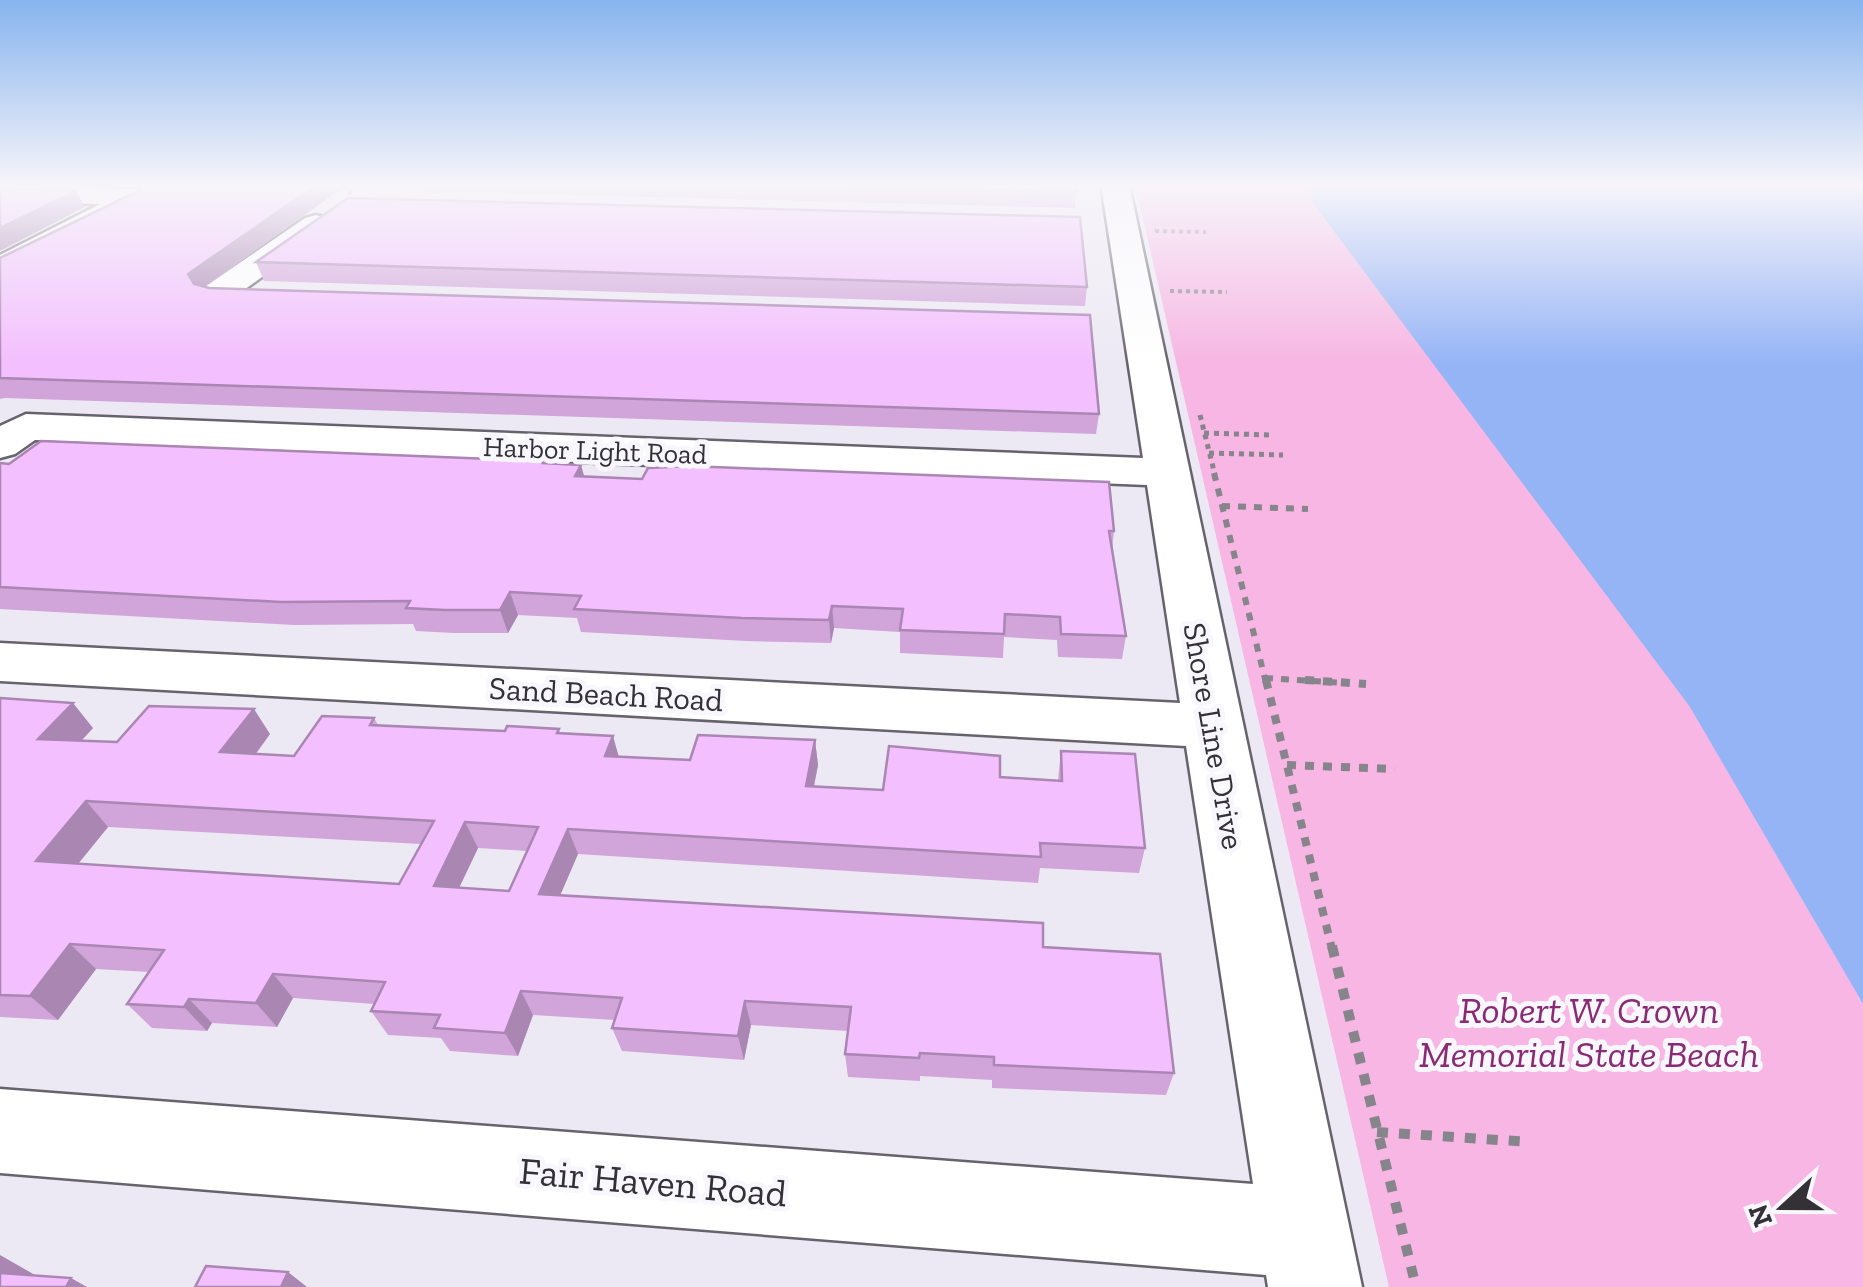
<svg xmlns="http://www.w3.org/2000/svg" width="1863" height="1287" font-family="'Zilla Slab',serif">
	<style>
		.green { fill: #f7b6e3 }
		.water { fill: #95b4f6 }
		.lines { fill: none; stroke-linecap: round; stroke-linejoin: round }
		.minor-casing { stroke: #66636c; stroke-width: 5 }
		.path-far4 { stroke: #87858c; stroke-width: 4; stroke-dasharray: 4 4; stroke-linecap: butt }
		.path-far3 { stroke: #87858c; stroke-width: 5; stroke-dasharray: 5 5; stroke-linecap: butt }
		.path-far2 { stroke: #87858c; stroke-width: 6; stroke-dasharray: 8 8; stroke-linecap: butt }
		.path-far1 { stroke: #87858c; stroke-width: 8; stroke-dasharray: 9 9; stroke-linecap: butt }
		.path { stroke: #87858c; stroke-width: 10; stroke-dasharray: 11 11; stroke-linecap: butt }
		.minor { fill: #fff; fill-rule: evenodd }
		.wall { fill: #d1a4da; fill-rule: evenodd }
		.shaded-wall { fill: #aa86b2 }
		.building { fill: #f3bffe; stroke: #aa86b2; stroke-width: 2.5; fill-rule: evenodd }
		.labels { text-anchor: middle; stroke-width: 10; stroke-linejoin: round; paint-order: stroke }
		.far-street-label { font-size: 28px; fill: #333135; stroke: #f9f7fe }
		.street-label { font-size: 32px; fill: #333135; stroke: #f9f7fe }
		.near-park-label { font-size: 38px; font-style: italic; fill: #8a2974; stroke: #f9f7fe }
		.near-street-label { font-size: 38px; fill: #333135; stroke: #f9f7fe }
	</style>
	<rect width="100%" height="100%" fill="#ede9f4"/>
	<polygon class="green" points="1135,184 1311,184 1312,202 1691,707 1863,1004 1863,1287 1389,1287"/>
	<polygon class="water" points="1311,184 1863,184 1863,1004 1690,707 1312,202"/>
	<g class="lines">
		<g class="minor-casing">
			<g id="minor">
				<polygon points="1101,184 1129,184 1362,1287 1268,1287 1266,1275 0,1173 0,1089 1253,1184 1186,746 0,681 0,643 1180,703 1147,485 35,440 15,454 0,458 0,426 26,414 1143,458"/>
				<polygon points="0,185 136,189 146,191 150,197 146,203 0,278 0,255 100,204 0,201"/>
				<polygon points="316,215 327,218 331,224 327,230 230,300 206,300 201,293 206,286 305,218"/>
			</g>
		</g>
		<g class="path-far4">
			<polyline points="347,202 351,190 360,184"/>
			<polyline points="1155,231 1206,232"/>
			<polyline points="1170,291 1227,292"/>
		</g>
		<g class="path-far3">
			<polyline points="1200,415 1215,475"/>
			<polyline points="1204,433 1271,435"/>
			<polyline points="1209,453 1283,455"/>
		</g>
		<g class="path-far2">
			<polyline points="1214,473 1266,683"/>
			<polyline points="1222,506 1308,509"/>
			<polyline points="1265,678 1347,683"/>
		</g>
		<g class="path-far1">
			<polyline points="1266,680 1332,949"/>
			<polyline points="1305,680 1366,684"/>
			<polyline points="1287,765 1395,769"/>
		</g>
		<g class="path">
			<polyline points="1332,946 1416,1287"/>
			<polyline points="1377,1132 1530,1142"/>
		</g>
		<use href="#minor" class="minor"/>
	</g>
	<g class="wall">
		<polygon points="95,184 1076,184 1075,208 346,189 335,193 205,287 1099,414 1096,434 5,398 0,399 0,258 140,190 141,186"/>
		<polygon points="256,262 1087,287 1085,306 264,281"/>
		<polygon points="0,463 545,463 584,476 1114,531 1112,550 1126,636 1122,659 1058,657 1057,640 1004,637 1003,658 900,653 900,632 834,628 831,643 746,641 581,632 577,618 518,615 508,633 454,633 416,631 413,624 294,625 0,609"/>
		<path d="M0,698L93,728L81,741L117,742L270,734L256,754L294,756L374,718L378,725L505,731L559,729L560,733L619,756L690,760L815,740L818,765L814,786L883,790L1000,777L1058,780L1061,751L1145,848L1139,873L1040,868L1038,883L578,854L560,895L1043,947L1174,1073L1166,1095L992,1088V1080L920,1076V1081L848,1077L845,1054L848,1031L751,1025L744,1060L622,1051L612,1028L615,1020L533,1015L518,1056L450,1051L441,1038L388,1035L371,1011L374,1004L293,998L277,1027L212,1023L207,1031L152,1028L127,1004L149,972L96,969L58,1020L0,1017ZM108,827L421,844L399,884L78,864ZM478,848L527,851L509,891L459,888Z"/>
	</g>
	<g class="shaded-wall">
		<polygon points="318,184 344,184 346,189 335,193 197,292 188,274"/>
		<polygon points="76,191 85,207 0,251 0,228"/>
		<polygon points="581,465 587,486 575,476"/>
		<polygon points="510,592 518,615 508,633 500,610"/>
		<polygon points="832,606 834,628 831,643 829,620"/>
		<polygon points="73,703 93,728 60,764 38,739"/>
		<polygon points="254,709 270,734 238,777 220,752"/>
		<polygon points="613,736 620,761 605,756"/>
		<polygon points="815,740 818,765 809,811 806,786"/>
		<polygon points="86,801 108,827 60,886 36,861"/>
		<polygon points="465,822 478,848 448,911 434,886"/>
		<polygon points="568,829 578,854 550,919 539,894"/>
		<polygon points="70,944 96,969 58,1020 30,996"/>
		<polygon points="273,974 293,998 277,1027 256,1003"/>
		<polygon points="521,991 533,1015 518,1056 505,1033"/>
		<polygon points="189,999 212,1023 207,1031 184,1007"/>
		<polygon points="745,1001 751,1025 744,1060 738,1036"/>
		<polygon points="0,1255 42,1279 0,1279"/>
		<polygon points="288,1272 307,1287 281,1287"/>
		<polygon points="71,1278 87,1287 66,1287"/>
	</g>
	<g class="building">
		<polygon points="142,184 318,184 188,274 194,284 209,288 1090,315 1099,414 0,378 0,258 140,190"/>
		<polygon points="763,184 1076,184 1077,192"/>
		<polygon points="0,188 76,191 0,228"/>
		<polygon points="348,198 1080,217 1087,287 256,262"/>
		<polygon points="41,441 544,461 543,463 581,465 575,476 642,479 648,468 688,466 1109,482 1114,531 1109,531 1126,636 1061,634 1060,617 1005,614 1004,634 900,630 903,609 832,606 829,620 742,618 574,609 581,596 510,592 500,610 445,610 406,608 410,601 281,602 0,587 0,463 9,464"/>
		<path d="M0,698L73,703L38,739L117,742L149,706L254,709L220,752L294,756L322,716L374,718L370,725L505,731L507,726L559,729L557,733L613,736L605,756L690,760L698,735L815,740L806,786L883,790L889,746L1000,756V777L1062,781L1061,751L1135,754L1145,848L1040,843L1041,857L568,829L539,894L1043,923V947L1160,954L1174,1073L994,1065V1057L920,1053L919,1058L845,1054L851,1007L745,1001L738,1036L612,1028L622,998L521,991L505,1033L434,1028L440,1015L371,1011L385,982L273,974L256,1003L189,999L184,1007L127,1004L164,950L70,944L30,996L0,995ZM86,801L434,821L399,884L36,861ZM465,822L538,827L509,891L434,886Z"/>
		<polygon points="206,1266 288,1272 281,1287 195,1287"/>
		<polygon points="0,1273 71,1278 66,1287 0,1287"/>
	</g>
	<linearGradient id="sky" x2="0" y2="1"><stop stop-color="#87b4ee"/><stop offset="0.51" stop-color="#f7f5fa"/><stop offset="1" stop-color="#f7f5fa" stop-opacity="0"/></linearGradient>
	<rect width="1863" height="364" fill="url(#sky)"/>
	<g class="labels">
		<g class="far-street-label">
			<text transform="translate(595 450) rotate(2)" y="10">Harbor Light Road</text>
		</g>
		<g class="street-label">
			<text transform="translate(606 694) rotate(3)" y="11">Sand Beach Road</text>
			<text transform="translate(1214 736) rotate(80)" y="11">Shore Line Drive</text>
		</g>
		<g class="near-park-label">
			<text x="1589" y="1023">Robert W. Crown<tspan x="1589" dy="44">Memorial State Beach</tspan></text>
		</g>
		<g class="near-street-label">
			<text transform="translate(653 1182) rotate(5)" y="13">Fair Haven Road</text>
		</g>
	</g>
	<g transform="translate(1783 1207) rotate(249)" stroke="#f9f7fe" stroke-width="8" paint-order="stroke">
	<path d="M0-8L18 38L0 25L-18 38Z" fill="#333135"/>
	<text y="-15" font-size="28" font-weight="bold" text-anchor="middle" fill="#333135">N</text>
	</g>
</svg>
